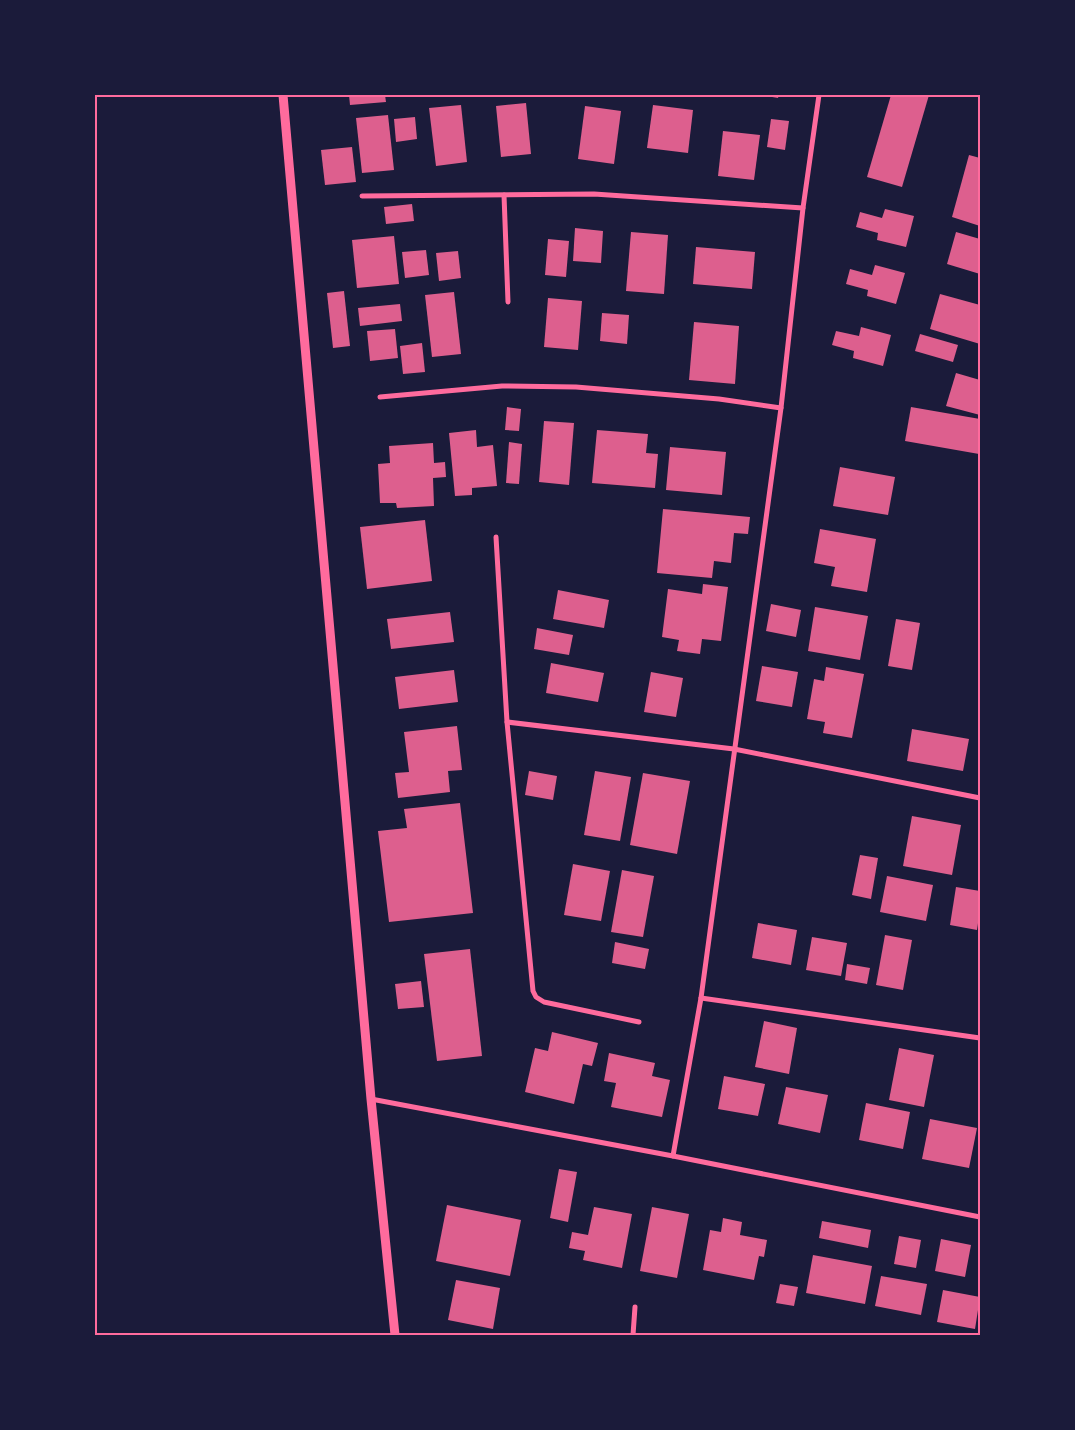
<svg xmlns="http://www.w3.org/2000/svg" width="1075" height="1430" font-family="'Golos Text',sans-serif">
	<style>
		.building { fill: #dd5f8e }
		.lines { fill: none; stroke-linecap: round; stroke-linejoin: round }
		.minor { stroke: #ff6b9d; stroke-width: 5 }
		.tertiary { stroke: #ff6b9d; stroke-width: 9 }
		.neatline { fill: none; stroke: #ff6b9d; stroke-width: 2 }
	</style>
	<rect width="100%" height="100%" fill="#1b1b3a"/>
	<g class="building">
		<polygon points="349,95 385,95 386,102 350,105"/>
		<polygon points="761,95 779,95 778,98"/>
		<polygon points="891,95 929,95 902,187 867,177"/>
		<polygon points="526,103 531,154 501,157 496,106"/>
		<polygon points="461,105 467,162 436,166 429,108"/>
		<polygon points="653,105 693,110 688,153 647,148"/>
		<polygon points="585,106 621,111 614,164 578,159"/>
		<polygon points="388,115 394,170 362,173 356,118"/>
		<polygon points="415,117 417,139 396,142 394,119"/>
		<polygon points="771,119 789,121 785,150 767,147"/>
		<polygon points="723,131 760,135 754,180 718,176"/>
		<polygon points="352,147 356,182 325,185 321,150"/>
		<polygon points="969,155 980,158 980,226 952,217"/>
		<polygon points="412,204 414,221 386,224 384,207"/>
		<polygon points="885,209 914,216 906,247 877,240 878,233 856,227 860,212 882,218"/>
		<polygon points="575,228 603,231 601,263 573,261"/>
		<polygon points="631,232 668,235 664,294 626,291"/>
		<polygon points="956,232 980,239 980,274 947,264"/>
		<polygon points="394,236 399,284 357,288 352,240"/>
		<polygon points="548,239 569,241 566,277 545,275"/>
		<polygon points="696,247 755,252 752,289 693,284"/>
		<polygon points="426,250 429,275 405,278 402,252"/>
		<polygon points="458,251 461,278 439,281 436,253"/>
		<polygon points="875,265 905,273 896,304 867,296 868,290 846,284 850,269 872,275"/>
		<polygon points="344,291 350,346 333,348 327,293"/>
		<polygon points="454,292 461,354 432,357 425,295"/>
		<polygon points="940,294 980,305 980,344 930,329"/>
		<polygon points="548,298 582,301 578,350 544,347"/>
		<polygon points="400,304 402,321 360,326 358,308"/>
		<polygon points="602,313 629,315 627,344 600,341"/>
		<polygon points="694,322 739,326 735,384 689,380"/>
		<polygon points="861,327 891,335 883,366 853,358 854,351 832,345 836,331 859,336"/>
		<polygon points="395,329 398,358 370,361 367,331"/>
		<polygon points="920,334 958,345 953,362 915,351"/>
		<polygon points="422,343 425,372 403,374 400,346"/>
		<polygon points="956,373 980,380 980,415 946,406"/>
		<polygon points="507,407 521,409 519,431 505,430"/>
		<polygon points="911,407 980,419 979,454 905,441"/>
		<polygon points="544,421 574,423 569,485 539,482"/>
		<polygon points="476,430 477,447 493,445 497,486 472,488 472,495 455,496 449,433"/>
		<polygon points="597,430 648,434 646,453 658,454 655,488 592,483"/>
		<polygon points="509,442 522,444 519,484 506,483"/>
		<polygon points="433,443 434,463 445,462 446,477 433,478 434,506 397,508 396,503 380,503 378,464 390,463 389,446"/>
		<polygon points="670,447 726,452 722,495 666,490"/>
		<polygon points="840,467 895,477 888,515 833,506"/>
		<polygon points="663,509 750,517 748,534 734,533 731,563 714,561 712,578 657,573"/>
		<polygon points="425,520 432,581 367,589 360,527"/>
		<polygon points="820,529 876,539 867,592 831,586 835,567 814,563"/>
		<polygon points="703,584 728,587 721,641 702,639 700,654 677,651 679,640 662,637 668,589 702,594"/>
		<polygon points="558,590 609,600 604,628 553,619"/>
		<polygon points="771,604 801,610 796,637 766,631"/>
		<polygon points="815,607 868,616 860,660 808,651"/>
		<polygon points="450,612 454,642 391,649 387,619"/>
		<polygon points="896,619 920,623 912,670 888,666"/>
		<polygon points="537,628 573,635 569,655 534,649"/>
		<polygon points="551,663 604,673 598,702 546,693"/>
		<polygon points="762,666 798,672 792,707 756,701"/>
		<polygon points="826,667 864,674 852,738 823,733 825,722 807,719 814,679 824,681"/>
		<polygon points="454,670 458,702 399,709 395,677"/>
		<polygon points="651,672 683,678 676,717 644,712"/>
		<polygon points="457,726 462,770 448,771 450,792 398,798 395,773 409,772 404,732"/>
		<polygon points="912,729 969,739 963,771 907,761"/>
		<polygon points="529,771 557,776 553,800 525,795"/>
		<polygon points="595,771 631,777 620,841 584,835"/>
		<polygon points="643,773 690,781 677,854 630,845"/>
		<polygon points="460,803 473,913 389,922 378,831 407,828 404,809"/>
		<polygon points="912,816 961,825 952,875 903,866"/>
		<polygon points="860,855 878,858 871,899 852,895"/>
		<polygon points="573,864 610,871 601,921 564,915"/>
		<polygon points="622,870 654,876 643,937 611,932"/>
		<polygon points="887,876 933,885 926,921 880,912"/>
		<polygon points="956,887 980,891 980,910 977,930 950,925"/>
		<polygon points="758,923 797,930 791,965 752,958"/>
		<polygon points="885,935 912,940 903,990 876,985"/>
		<polygon points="812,937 847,943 841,976 806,970"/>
		<polygon points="615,942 649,949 645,969 612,963"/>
		<polygon points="470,949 482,1056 437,1061 424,954"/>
		<polygon points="847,964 870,968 867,984 845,980"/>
		<polygon points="421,981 424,1007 398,1009 395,984"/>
		<polygon points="764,1021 797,1028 789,1074 755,1067"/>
		<polygon points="552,1032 598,1043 592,1066 583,1064 574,1104 525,1092 535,1048 548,1051"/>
		<polygon points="899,1048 934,1055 924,1107 889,1100"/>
		<polygon points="609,1053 655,1063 652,1076 670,1080 662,1117 611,1107 616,1083 604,1081"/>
		<polygon points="724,1076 765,1084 758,1116 718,1109"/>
		<polygon points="786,1087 828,1095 820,1133 778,1124"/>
		<polygon points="866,1103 910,1112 903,1149 859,1140"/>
		<polygon points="930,1119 977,1128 969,1168 922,1159"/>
		<polygon points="559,1169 577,1172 568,1222 550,1218"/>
		<polygon points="447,1205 521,1220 510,1276 436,1261"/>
		<polygon points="594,1207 632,1214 622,1268 583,1260 585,1251 569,1248 572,1232 588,1235"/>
		<polygon points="652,1207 689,1214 677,1278 640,1271"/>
		<polygon points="723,1218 742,1222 740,1235 767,1240 764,1257 759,1256 754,1280 703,1270 710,1230 721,1232"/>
		<polygon points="822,1221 871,1230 868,1248 819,1238"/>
		<polygon points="899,1236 921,1240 916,1268 894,1264"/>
		<polygon points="941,1239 971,1245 965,1277 935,1271"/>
		<polygon points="813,1255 872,1266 865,1304 806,1293"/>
		<polygon points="881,1276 927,1284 921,1315 875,1306"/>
		<polygon points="456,1280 500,1288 493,1329 448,1320"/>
		<polygon points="780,1284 798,1287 794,1306 776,1303"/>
		<polygon points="943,1290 980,1297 975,1329 937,1322"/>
	</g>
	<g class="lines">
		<g class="minor">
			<polyline points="504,195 508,302"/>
			<polyline points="362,196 594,194 803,208"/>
			<polyline points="380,397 502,386 576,387 719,399 781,408"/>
			<polyline points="496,537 507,722 533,991 536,997 544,1002 639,1022"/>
			<polyline points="507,722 734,749 980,798"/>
			<polyline points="701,998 980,1038"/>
			<polyline points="371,1099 673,1156 980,1217"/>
			<polyline points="673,1156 701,998 781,408 803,208 819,95"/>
			<polyline points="633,1335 635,1307"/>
		</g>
		<polyline class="tertiary" points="283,95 371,1099 395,1335"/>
	</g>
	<rect width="1075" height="1430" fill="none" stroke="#1b1b3a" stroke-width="192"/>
	<rect x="96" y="96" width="883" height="1238" class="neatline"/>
</svg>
